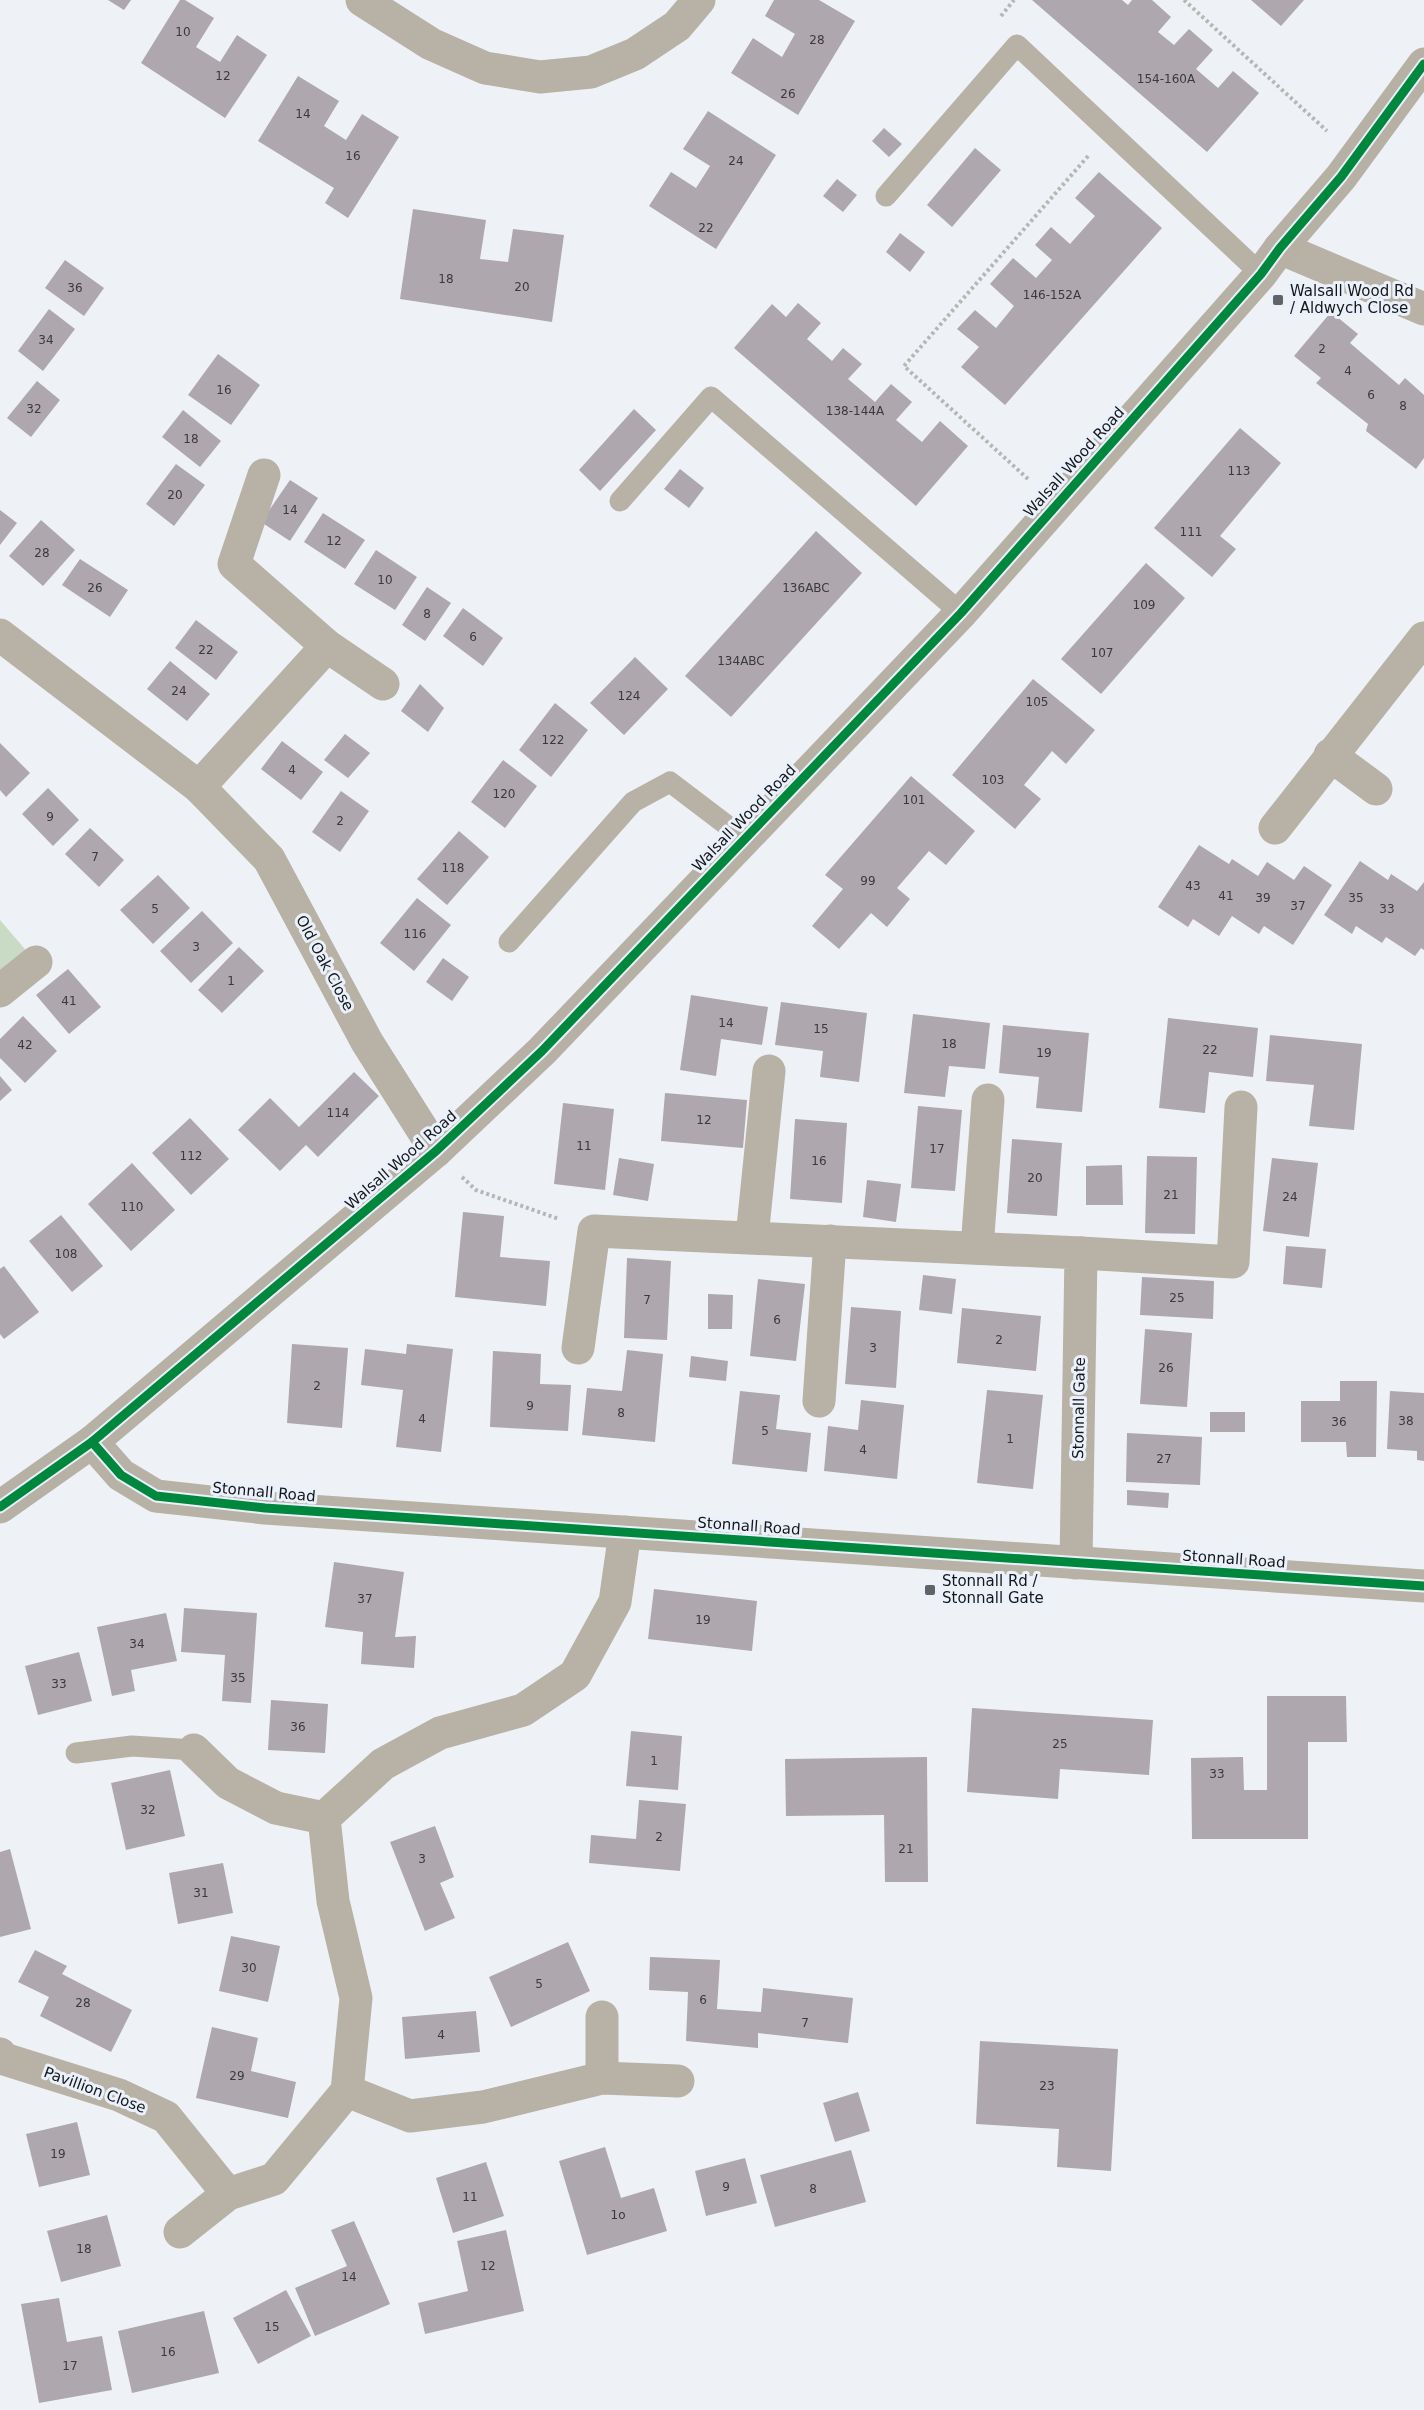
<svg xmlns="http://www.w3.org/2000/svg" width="1424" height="2410" font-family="'DejaVu Sans',sans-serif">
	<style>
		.green { fill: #cadbc5 }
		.building { fill: #aea7ad }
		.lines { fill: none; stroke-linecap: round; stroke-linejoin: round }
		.path { stroke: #b8b6b3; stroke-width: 4; stroke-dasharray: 3 3; stroke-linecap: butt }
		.lane { stroke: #b8b1a6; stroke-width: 21 }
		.street { stroke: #b8b1a6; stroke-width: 33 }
		.secondary { stroke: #b7b0a5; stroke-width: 33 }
		.cycleway-casing { stroke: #eaf1fb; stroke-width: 13 }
		.cycleway { stroke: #00873e; stroke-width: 9 }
		.poi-dot { fill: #606367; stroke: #eaf1fb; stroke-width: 2 }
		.labels { text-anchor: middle; stroke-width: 6; stroke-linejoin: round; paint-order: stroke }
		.number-label { font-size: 12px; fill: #3a3a3e }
		.poi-label { font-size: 15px; fill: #141619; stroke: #eaf1fb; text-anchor: start }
		.street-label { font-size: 15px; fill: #141619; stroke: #eaf1fb }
	</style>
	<rect width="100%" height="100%" fill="#eef2f7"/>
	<polygon class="green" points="0,920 36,962 0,991"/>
	<g class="building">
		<polygon points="108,0 131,0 124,10"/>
		<polygon points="180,0 185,0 214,18 196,47 220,62 237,35 267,55 225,118 141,63"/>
		<polygon points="774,0 819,0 855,21 798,115 731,73 753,38 782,57 795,34 765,16"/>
		<polygon points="1032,0 1122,0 1128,5 1132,0 1152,0 1171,17 1158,32 1174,45 1189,29 1213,50 1196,69 1218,88 1233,71 1259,93 1207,152"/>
		<polygon points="1251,0 1304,0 1281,26"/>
		<polygon points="298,76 339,101 324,126 346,140 362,114 399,137 348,218 325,203 334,188 258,141"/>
		<polygon points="708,111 776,155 716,249 649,206 671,172 696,188 710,166 683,149"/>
		<polygon points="884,128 902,144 889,157 872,141"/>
		<polygon points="975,148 1001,170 952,227 927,205"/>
		<polygon points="1099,172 1162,228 1005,405 961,367 979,347 957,329 975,310 996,328 1014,306 990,284 1013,258 1036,278 1052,260 1035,245 1051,227 1070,244 1095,216 1075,198"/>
		<polygon points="837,179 857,195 843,212 823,196"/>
		<polygon points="413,209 486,220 480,259 508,262 513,229 564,235 552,322 400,299"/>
		<polygon points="900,233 925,252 910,272 886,252"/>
		<polygon points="65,260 104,288 84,316 45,288"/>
		<polygon points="798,303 821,323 807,339 832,361 843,348 862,364 848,379 875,402 891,384 912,402 896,420 922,442 940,421 968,446 916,506 734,348 772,304 786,317"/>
		<polygon points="49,309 75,329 43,371 18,351"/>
		<polygon points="1331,312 1358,334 1350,343 1399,385 1405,378 1424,395 1424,458 1416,469 1366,431 1368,424 1316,383 1321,378 1294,356"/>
		<polygon points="218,354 260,385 231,425 188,395"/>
		<polygon points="37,381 60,400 31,437 7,418"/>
		<polygon points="634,409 656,430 600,491 579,470"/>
		<polygon points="183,410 221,441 200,467 162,437"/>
		<polygon points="1240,428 1281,463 1220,536 1236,549 1212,577 1154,528"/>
		<polygon points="176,464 205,485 174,526 146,504"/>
		<polygon points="680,469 704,488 689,508 664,489"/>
		<polygon points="290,480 318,498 290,541 261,522"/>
		<polygon points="0,510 17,523 0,545"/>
		<polygon points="323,513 365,540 345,569 304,542"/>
		<polygon points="41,520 75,550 43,586 9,556"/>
		<polygon points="816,531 862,573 731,717 685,676"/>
		<polygon points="376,550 417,577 395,610 354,584"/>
		<polygon points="80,559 128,590 110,617 62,585"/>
		<polygon points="1146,563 1185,598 1101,694 1061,659"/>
		<polygon points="427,587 451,603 425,641 402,625"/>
		<polygon points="463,608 503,638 483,666 443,636"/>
		<polygon points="196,620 238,652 216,680 175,648"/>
		<polygon points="635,657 668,689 624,735 590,703"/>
		<polygon points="170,661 210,694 187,721 147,689"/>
		<polygon points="1033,679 1095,730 1066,764 1052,751 1024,785 1041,799 1015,829 952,775"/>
		<polygon points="420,684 444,708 428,732 401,711"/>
		<polygon points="555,703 588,730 551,777 519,750"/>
		<polygon points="345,734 370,753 348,778 324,760"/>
		<polygon points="282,741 323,772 301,800 261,769"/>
		<polygon points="0,743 30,773 6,797 0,790"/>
		<polygon points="503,760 537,786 505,828 471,802"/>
		<polygon points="911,776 975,831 946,865 929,851 897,888 910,899 887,927 871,913 839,949 812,926 843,889 825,875"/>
		<polygon points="48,788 79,820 53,846 22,814"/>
		<polygon points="341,791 369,811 340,852 312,832"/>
		<polygon points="90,828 124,860 99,887 65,854"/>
		<polygon points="459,831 489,857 447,905 417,879"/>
		<polygon points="1199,845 1229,864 1232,859 1258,876 1267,862 1294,880 1304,866 1332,885 1293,945 1264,926 1259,934 1232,916 1219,936 1193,919 1188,927 1158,907"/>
		<polygon points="1360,861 1388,880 1391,874 1417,891 1424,882 1424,950 1421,948 1415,956 1386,937 1382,943 1356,926 1352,934 1324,915"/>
		<polygon points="158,875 190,908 153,944 120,910"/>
		<polygon points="417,898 451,925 414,971 380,943"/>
		<polygon points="202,911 233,943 191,983 160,951"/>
		<polygon points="239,947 264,971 222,1013 198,990"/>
		<polygon points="443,958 469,977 452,1001 426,982"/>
		<polygon points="68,969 101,1007 69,1034 36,995"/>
		<polygon points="691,995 768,1007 762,1045 721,1039 716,1076 680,1070"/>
		<polygon points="781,1002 867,1013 859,1082 820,1077 823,1051 775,1045"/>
		<polygon points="913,1014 990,1023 985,1069 949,1066 945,1097 904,1093"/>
		<polygon points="23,1016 57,1051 25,1083 0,1058 0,1039"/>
		<polygon points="1168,1018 1258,1028 1253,1077 1209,1072 1205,1113 1159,1108"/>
		<polygon points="1003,1025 1089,1033 1082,1112 1036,1108 1039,1077 999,1073"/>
		<polygon points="1270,1035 1362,1044 1354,1130 1309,1126 1314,1085 1266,1081"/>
		<polygon points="354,1072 379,1096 318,1157 306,1145 280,1171 238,1130 270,1098 299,1127"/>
		<polygon points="0,1076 12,1090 0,1101"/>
		<polygon points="665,1093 747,1100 743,1148 661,1141"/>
		<polygon points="563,1103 614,1109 605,1190 554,1184"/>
		<polygon points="918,1106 962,1110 955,1191 911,1188"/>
		<polygon points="190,1118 229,1159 191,1195 152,1153"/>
		<polygon points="795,1119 847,1123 842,1203 790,1199"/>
		<polygon points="1012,1139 1062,1143 1057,1216 1007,1213"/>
		<polygon points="1147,1156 1197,1157 1195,1234 1145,1233"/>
		<polygon points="619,1158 654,1164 648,1201 613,1195"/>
		<polygon points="1272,1158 1318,1163 1309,1237 1263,1231"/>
		<polygon points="132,1163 175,1210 131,1251 88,1204"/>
		<polygon points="1122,1165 1123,1205 1086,1205 1086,1166"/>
		<polygon points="867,1180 901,1184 896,1222 863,1217"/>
		<polygon points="463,1212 504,1216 500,1257 550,1261 546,1306 455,1297"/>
		<polygon points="61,1215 103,1266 72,1292 29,1241"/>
		<polygon points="1286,1246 1326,1249 1322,1288 1283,1284"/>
		<polygon points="627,1258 671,1261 667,1340 624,1338"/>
		<polygon points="4,1266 39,1312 4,1339 0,1334 0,1269"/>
		<polygon points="923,1275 956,1279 952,1314 919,1310"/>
		<polygon points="1142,1277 1214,1281 1213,1319 1140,1315"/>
		<polygon points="758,1279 805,1284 796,1361 750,1356"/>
		<polygon points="708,1294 733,1295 732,1329 708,1329"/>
		<polygon points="851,1307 901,1311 896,1388 845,1384"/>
		<polygon points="962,1308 1041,1316 1036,1371 957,1363"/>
		<polygon points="1145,1329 1192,1333 1187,1407 1140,1404"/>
		<polygon points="292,1344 348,1348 342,1428 287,1423"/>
		<polygon points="407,1344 453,1349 441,1452 396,1447 403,1390 361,1385 365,1349 406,1354"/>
		<polygon points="627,1350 663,1354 655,1442 582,1435 587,1388 622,1391"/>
		<polygon points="493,1351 541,1354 540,1384 571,1385 568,1431 490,1427"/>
		<polygon points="691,1356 728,1361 726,1381 689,1377"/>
		<polygon points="1340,1381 1377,1381 1376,1457 1347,1457 1346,1442 1301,1442 1301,1401 1340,1401"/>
		<polygon points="987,1390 1043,1395 1033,1489 977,1483"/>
		<polygon points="740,1391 780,1395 776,1429 811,1433 807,1472 732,1464"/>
		<polygon points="1390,1391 1424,1393 1424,1461 1417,1460 1417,1451 1387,1449"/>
		<polygon points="861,1400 904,1405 897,1479 824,1471 828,1426 858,1430"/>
		<rect x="1210" y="1412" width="35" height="20"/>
		<polygon points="1127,1433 1202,1437 1200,1485 1126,1482"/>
		<polygon points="1127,1490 1169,1493 1168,1508 1127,1505"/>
		<polygon points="334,1562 404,1572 395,1637 416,1636 414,1668 361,1664 363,1632 325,1627"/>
		<polygon points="654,1589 757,1601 752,1651 648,1639"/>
		<polygon points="184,1608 257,1613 251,1703 222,1701 225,1655 181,1652"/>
		<polygon points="166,1613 177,1661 131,1670 135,1691 112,1696 97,1627"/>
		<polygon points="79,1652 92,1701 38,1715 25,1666"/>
		<polygon points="1267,1696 1346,1696 1347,1742 1308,1742 1308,1839 1192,1839 1191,1758 1243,1757 1244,1790 1267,1790"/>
		<polygon points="271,1700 328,1704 325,1753 268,1750"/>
		<polygon points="972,1708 1153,1720 1149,1775 1060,1769 1058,1799 967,1792"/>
		<polygon points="631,1731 682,1736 678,1790 626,1786"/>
		<polygon points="927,1757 928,1882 885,1882 884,1815 786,1816 785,1759"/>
		<polygon points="170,1770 185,1836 126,1850 111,1783"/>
		<polygon points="639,1800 686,1804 680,1871 589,1863 591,1835 636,1839"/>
		<polygon points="435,1826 454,1877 440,1883 455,1918 425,1931 390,1842"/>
		<polygon points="10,1849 31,1929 0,1937 0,1852"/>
		<polygon points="223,1863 233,1913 178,1924 169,1873"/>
		<polygon points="231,1936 280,1946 268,2002 219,1991"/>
		<polygon points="568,1942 590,1991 511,2027 489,1977"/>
		<polygon points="35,1950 67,1966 62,1974 132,2010 111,2052 40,2016 49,1997 18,1982"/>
		<polygon points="650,1957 720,1960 717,2009 761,2012 763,1988 853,1998 848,2043 758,2033 758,2048 686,2041 688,1992 649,1990"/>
		<polygon points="476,2011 480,2052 405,2059 402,2017"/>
		<polygon points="212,2027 258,2038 251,2071 296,2082 288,2118 196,2098"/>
		<polygon points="980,2041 1118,2049 1111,2171 1057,2167 1059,2129 976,2124"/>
		<polygon points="858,2092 870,2131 835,2142 823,2103"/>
		<polygon points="77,2122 90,2175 39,2187 26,2134"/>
		<polygon points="605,2147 621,2198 654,2188 667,2231 587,2255 559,2161"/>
		<polygon points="851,2150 866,2202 775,2227 760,2175"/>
		<polygon points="745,2158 757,2203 706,2216 695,2171"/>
		<polygon points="486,2162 504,2216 453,2233 436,2178"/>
		<polygon points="107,2215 121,2266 61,2282 47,2231"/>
		<polygon points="354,2221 390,2304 315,2336 295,2288 347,2266 331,2230"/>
		<polygon points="506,2230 524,2311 425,2334 418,2303 468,2291 457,2241"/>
		<polygon points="286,2290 311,2336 258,2364 233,2318"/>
		<polygon points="59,2298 67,2342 102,2336 112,2390 39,2403 21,2304"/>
		<polygon points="204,2311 219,2373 132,2393 118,2331"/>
	</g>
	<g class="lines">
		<g class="path">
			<polyline points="1184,0 1327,131"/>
			<polyline points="1001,16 1014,0"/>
			<polyline points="1028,479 904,366 1089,155"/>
			<polyline points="462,1177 476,1190 559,1219"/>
		</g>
		<g class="lane">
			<polyline points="886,196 1017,45 1261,274"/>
			<polyline points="620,501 711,397 961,613"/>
			<polyline points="509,942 633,802 670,782 745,839"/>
			<polyline points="76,1753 132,1746 194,1750"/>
		</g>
		<g class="street">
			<polyline points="362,0 431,44 485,68 540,77 591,72 635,54 677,26 699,0"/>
			<polyline points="1280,248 1424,309"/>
			<polyline points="264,475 234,564 327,646 383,684"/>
			<polyline points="0,635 199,787 269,859 367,1042 436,1151"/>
			<polyline points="1330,755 1376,789"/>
			<polyline points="199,787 327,646"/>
			<polyline points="1275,828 1424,638"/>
			<polyline points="0,991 36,962"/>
			<polyline points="752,1237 769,1071"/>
			<polyline points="977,1248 988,1100"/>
			<polyline points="1081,1253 1233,1262 1241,1107"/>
			<polyline points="578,1348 594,1231 1081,1253 1076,1563"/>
			<polyline points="819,1401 830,1241"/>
			<polyline points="92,1442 121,1475 156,1496 265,1508 1424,1586"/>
			<polyline points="194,1750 228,1783 276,1808 324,1818"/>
			<polyline points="602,2017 602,2078"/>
			<polyline points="0,2054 4,2059 119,2095 166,2117 228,2194"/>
			<polyline points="347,2091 410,2116 483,2107 602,2078 678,2081"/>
			<polyline points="180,2232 228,2194 274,2179 347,2091 356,1998 333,1901 324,1818 383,1764 440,1733 523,1710 575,1675 615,1602 625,1532"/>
		</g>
		<polyline class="secondary" points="0,1507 92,1442 436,1151 542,1051 961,613 1261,274 1280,248 1341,177 1424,64"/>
		<g class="cycleway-casing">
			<g id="cycleway">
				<polyline points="92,1442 121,1475 156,1496 265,1508 1424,1586"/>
				<polyline points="0,1507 92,1442 436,1151 542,1051 961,613 1261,274 1280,248 1341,177 1424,64"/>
			</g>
		</g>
		<use href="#cycleway" class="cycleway"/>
	</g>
	<g class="poi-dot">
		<rect x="1272" y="294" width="12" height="12" rx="3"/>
		<rect x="924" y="1584" width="12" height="12" rx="3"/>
	</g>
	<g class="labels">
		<g class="number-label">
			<text x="183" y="36">10</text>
			<text x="817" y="44">28</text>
			<text x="223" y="80">12</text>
			<text x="1166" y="83">154-160A</text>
			<text x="788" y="98">26</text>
			<text x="303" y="118">14</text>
			<text x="353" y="160">16</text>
			<text x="736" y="165">24</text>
			<text x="706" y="232">22</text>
			<text x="446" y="283">18</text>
			<text x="522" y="291">20</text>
			<text x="75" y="292">36</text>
			<text x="1052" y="299">146-152A</text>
			<text x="46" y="344">34</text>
			<text x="1322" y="353">2</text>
			<text x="1348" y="375">4</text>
			<text x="224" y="394">16</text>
			<text x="1371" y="399">6</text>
			<text x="1403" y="410">8</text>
			<text x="34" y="413">32</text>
			<text x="855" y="415">138-144A</text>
			<text x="191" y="443">18</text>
			<text x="1239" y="475">113</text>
			<text x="175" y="499">20</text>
			<text x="290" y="514">14</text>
			<text x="1191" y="536">111</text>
			<text x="334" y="545">12</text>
			<text x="42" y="557">28</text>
			<text x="385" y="584">10</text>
			<text x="95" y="592">26</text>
			<text x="806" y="592">136ABC</text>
			<text x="1144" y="609">109</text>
			<text x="427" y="618">8</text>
			<text x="473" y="641">6</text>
			<text x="206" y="654">22</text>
			<text x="1102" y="657">107</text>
			<text x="741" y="665">134ABC</text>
			<text x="179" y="695">24</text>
			<text x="629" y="700">124</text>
			<text x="1037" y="706">105</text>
			<text x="553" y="744">122</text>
			<text x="292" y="774">4</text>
			<text x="993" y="784">103</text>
			<text x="504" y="798">120</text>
			<text x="914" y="804">101</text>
			<text x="50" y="821">9</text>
			<text x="340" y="825">2</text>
			<text x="95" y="861">7</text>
			<text x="453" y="872">118</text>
			<text x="868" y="885">99</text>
			<text x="1193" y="890">43</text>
			<text x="1226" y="900">41</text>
			<text x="1263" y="902">39</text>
			<text x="1356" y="902">35</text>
			<text x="1298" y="910">37</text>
			<text x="155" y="913">5</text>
			<text x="1387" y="913">33</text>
			<text x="415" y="938">116</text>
			<text x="196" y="951">3</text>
			<text x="231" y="985">1</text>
			<text x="69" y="1005">41</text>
			<text x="726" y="1027">14</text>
			<text x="821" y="1033">15</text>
			<text x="949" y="1048">18</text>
			<text x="25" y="1049">42</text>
			<text x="1210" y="1054">22</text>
			<text x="1044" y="1057">19</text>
			<text x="338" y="1117">114</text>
			<text x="704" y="1124">12</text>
			<text x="584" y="1150">11</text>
			<text x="937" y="1153">17</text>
			<text x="191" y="1160">112</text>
			<text x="819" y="1165">16</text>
			<text x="1035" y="1182">20</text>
			<text x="1171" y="1199">21</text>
			<text x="1290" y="1201">24</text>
			<text x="132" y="1211">110</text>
			<text x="66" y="1258">108</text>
			<text x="1177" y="1302">25</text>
			<text x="647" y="1304">7</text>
			<text x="777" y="1324">6</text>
			<text x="999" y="1344">2</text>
			<text x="873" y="1352">3</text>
			<text x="1166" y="1372">26</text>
			<text x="317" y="1390">2</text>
			<text x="530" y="1410">9</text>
			<text x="621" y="1417">8</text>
			<text x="422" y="1423">4</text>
			<text x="1406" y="1425">38</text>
			<text x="1339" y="1426">36</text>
			<text x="765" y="1435">5</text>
			<text x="1010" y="1443">1</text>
			<text x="863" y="1454">4</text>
			<text x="1164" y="1463">27</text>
			<text x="365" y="1603">37</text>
			<text x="703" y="1624">19</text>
			<text x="137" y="1648">34</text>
			<text x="238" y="1682">35</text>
			<text x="59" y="1688">33</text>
			<text x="298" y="1731">36</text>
			<text x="1060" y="1748">25</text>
			<text x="654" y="1765">1</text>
			<text x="1217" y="1778">33</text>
			<text x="148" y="1814">32</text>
			<text x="659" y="1841">2</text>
			<text x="906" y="1853">21</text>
			<text x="422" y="1863">3</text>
			<text x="201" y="1897">31</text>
			<text x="249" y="1972">30</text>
			<text x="539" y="1988">5</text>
			<text x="703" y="2004">6</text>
			<text x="83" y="2007">28</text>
			<text x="805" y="2027">7</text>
			<text x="441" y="2039">4</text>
			<text x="237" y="2080">29</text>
			<text x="1047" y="2090">23</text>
			<text x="58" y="2158">19</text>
			<text x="726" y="2191">9</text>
			<text x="813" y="2193">8</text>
			<text x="470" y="2201">11</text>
			<text x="618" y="2219">1o</text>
			<text x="84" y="2253">18</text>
			<text x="488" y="2270">12</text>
			<text x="349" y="2281">14</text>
			<text x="272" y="2331">15</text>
			<text x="168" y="2356">16</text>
			<text x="70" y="2370">17</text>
		</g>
		<g class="poi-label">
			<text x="1290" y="296">Walsall Wood Rd<tspan x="1290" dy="17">/ Aldwych Close</tspan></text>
			<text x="942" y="1586">Stonnall Rd /<tspan x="942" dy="17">Stonnall Gate</tspan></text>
		</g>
		<g class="street-label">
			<text transform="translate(1074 462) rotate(-48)" y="5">Walsall Wood Road</text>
			<text transform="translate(744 818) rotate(-46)" y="5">Walsall Wood Road</text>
			<text transform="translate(325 963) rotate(62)" y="5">Old Oak Close</text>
			<text transform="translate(401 1160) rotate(-41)" y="5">Walsall Wood Road</text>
			<text transform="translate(1079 1408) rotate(-89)" y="5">Stonnall Gate</text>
			<text transform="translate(264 1492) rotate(5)" y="5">Stonnall Road</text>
			<text transform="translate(749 1526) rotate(4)" y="5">Stonnall Road</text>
			<text transform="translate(1234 1559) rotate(4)" y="5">Stonnall Road</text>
			<text transform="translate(95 2090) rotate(20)" y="5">Pavillion Close</text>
		</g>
	</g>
</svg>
